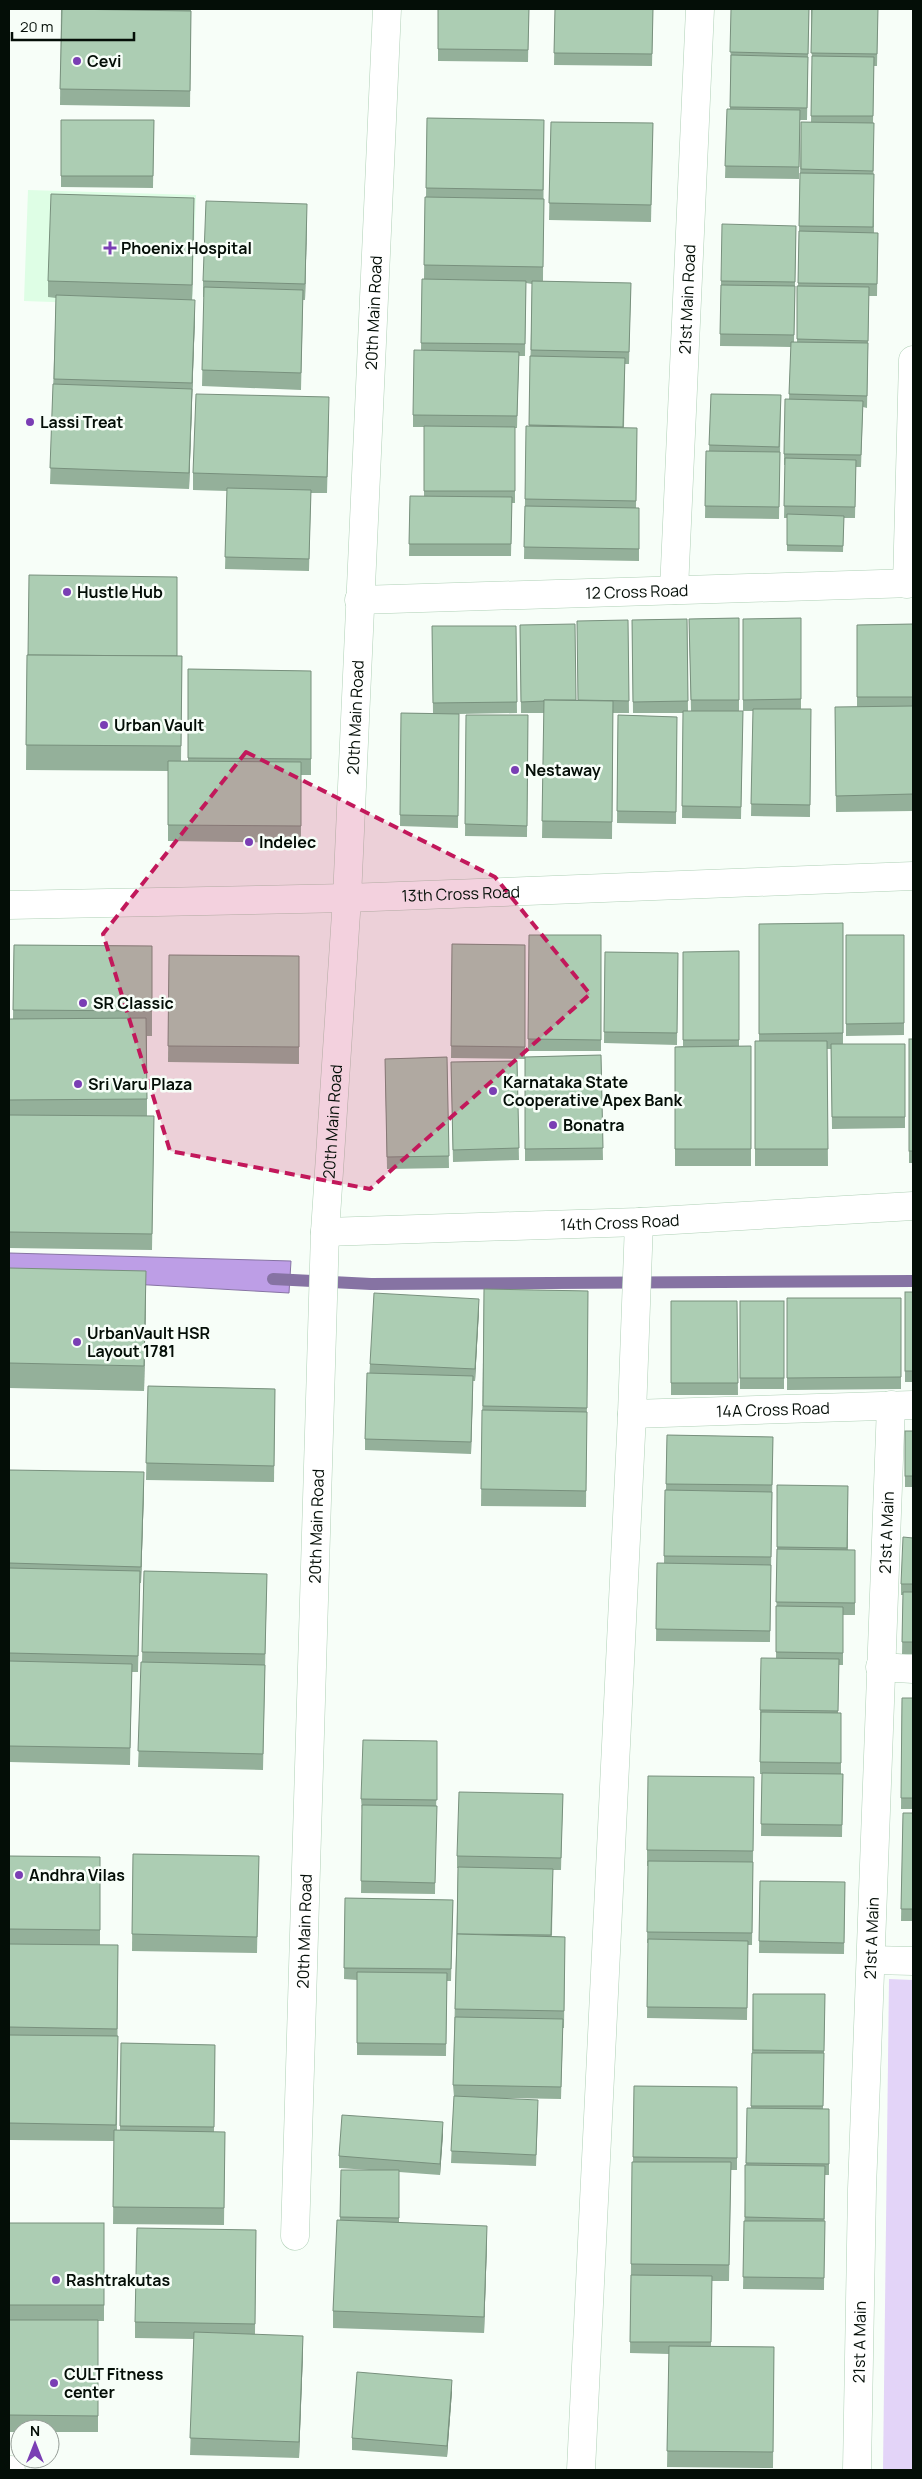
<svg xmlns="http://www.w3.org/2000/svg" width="922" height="2479" font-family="Manrope,sans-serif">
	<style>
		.built { fill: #defee5 }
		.park { fill: #e3d4f8 }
		.water { fill: #bd9ee6; stroke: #8673a3 }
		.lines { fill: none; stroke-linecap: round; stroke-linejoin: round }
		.stream { stroke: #8673a3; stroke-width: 12 }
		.minor-casing { stroke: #afd0b6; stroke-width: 29 }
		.tertiary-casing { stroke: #afd0b6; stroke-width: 29 }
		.minor { stroke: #fff; stroke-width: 28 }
		.tertiary { stroke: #fff; stroke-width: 28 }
		.wall { fill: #94b09a }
		.shaded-wall { fill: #78907d }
		.building { fill: #accdb3; stroke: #78907d }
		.marked { fill: #c2185b; fill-opacity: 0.2; stroke: #c2185b; stroke-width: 4; stroke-dasharray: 10 6; stroke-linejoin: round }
		.poi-dot { fill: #7a3eb4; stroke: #f7fef8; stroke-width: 2 }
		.labels { text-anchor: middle; stroke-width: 5; stroke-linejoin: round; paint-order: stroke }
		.poi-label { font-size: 16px; font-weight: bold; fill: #040e07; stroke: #f7fef8; text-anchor: start }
		.street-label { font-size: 16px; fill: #040e07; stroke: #f7fef8 }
	</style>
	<rect width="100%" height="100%" fill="#f7fef8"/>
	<polygon class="built" points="28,190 196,195 192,307 24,301"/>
	<polygon class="park" points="889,1979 913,1980 913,2470 883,2470"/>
	<polygon class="water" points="9,1253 291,1261 289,1293 9,1277"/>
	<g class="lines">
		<polyline class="stream" points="273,1279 371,1284 913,1281"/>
		<g class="minor-casing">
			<g id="minor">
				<polyline points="907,584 913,360"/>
				<path id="s1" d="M674,590L700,9"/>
				<path id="s2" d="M359,600L913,583"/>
				<path id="s3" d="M325,1232L639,1222L913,1206"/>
				<path id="s4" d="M632,1414L913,1405"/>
				<polyline points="880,1667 913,1669"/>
				<polyline points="871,1960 913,1961"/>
				<path id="s5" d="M295,2236L325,1232L347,898L387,9"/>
				<polyline points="9,2470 11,2470"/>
				<polyline points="581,2470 632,1414 639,1222"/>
				<path id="s6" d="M857,2470L862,2189L891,1405"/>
			</g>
		</g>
		<g class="tertiary-casing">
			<g id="tertiary">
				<path id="s7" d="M9,905L347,898L913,876"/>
			</g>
		</g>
		<use href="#minor" class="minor"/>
		<use href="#tertiary" class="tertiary"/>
	</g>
	<g class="wall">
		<polygon points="61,9 191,9 191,27 190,107 60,105"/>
		<polygon points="214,9 323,9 323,10"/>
		<polygon points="438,9 529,9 528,62 438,61"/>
		<polygon points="555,9 653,9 652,66 554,65"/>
		<polygon points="731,9 809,9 807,120 800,120 799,179 725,178 727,109 730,109"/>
		<polygon points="811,9 878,9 877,66 874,66 873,123 874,233 878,233 877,296 869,296 867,408 863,407 861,467 856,467 855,518 844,518 843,552 787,551 787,518 784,518 785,465 784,465 784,454 789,399 791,347 720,346 721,281 796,226 794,342 797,342 801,122 811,122 812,65"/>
		<polygon points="427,118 544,120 543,281 631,283 629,364 625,364 624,428 637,428 636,508 639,508 639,561 524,559 525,499 529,427 532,284 526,283 525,356 519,356 517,428 515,428 515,503 512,503 511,556 409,556 410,496 424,497 424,427 413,427 413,415 421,350 422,279 424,279 425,197 426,197"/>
		<polygon points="61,120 154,120 153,188 61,187"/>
		<polygon points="551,122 653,123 651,222 549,220"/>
		<polygon points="194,214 192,300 195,316 189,489 50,484 56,298 48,297 48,281"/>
		<polygon points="307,221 305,300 303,300 301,390 202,386 204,297 203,297 203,281"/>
		<polygon points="711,394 781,395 779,519 705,518 706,451 709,451"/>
		<polygon points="329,414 327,493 311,493 309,571 225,569 227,491 193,490 193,473"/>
		<polygon points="739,618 739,711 743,711 741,819 682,818 683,713 633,713 632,620 687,619 688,711 691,711 689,619"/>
		<polygon points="801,618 801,709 811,709 810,817 751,816 753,711 743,711 743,619"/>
		<polygon points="628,620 629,713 613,713 612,839 542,838 544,713 521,713 520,625 576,700 578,700"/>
		<polygon points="913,624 913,811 836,812 835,707 857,707 857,625"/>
		<polygon points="432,626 516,626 517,713 459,714 458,828 400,826 401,713 433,713"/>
		<polygon points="27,655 182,656 181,761 188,761 188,669 311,671 311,775 301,775 301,843 168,841 168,771 26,770"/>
		<polygon points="466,715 528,715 527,837 465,836"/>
		<polygon points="618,715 677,717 676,824 617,823"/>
		<polygon points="843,923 843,1044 905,1044 905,1128 832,1129 831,1049 827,1049 828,1166 755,1166 755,1041 759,1041 759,924"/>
		<polygon points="529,935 601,935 601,1051 528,1051"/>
		<polygon points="846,935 904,935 904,1035 846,1036"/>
		<polygon points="452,944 525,945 525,1057 601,1055 603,1160 525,1161 525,1059 451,1058"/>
		<polygon points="14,945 152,946 152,1036 147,1036 147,1116 154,1116 152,1250 9,1248 9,1019 13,1019"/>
		<polygon points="739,951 739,1046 751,1046 751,1166 675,1166 675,1047 683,1046 683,952"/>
		<polygon points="605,952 678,953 677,1045 604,1043"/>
		<polygon points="169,955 299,956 299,1064 168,1062"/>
		<rect x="909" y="1039" width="4" height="124"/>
		<polygon points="447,1057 449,1168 387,1169 385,1059"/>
		<polygon points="517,1061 519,1160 453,1162 451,1062"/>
		<polygon points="9,1268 146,1296 144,1391 9,1388"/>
		<polygon points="484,1289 588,1291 586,1507 481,1506"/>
		<rect x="905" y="1292" width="8" height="90"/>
		<polygon points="787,1298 901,1298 901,1389 787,1390"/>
		<polygon points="671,1301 737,1301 738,1395 671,1395"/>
		<rect x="740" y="1301" width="44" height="88"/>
		<polygon points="479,1310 475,1381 473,1381 471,1454 365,1450 365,1439 370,1364"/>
		<polygon points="148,1386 275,1389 274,1482 146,1480"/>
		<rect x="905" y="1431" width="8" height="56"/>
		<polygon points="667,1435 773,1437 770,1642 656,1641 657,1563 664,1563 665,1490 666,1490"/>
		<polygon points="9,1470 144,1489 141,1583 140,1583 138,1672 132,1672 130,1765 9,1762"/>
		<polygon points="848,1486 848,1550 855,1550 855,1615 843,1615 843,1665 839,1665 838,1713 841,1713 841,1774 843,1774 842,1837 761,1836 762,1774 760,1774 760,1710 776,1659 777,1547"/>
		<polygon points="913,1538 913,1654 902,1654 903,1595 901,1595 901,1584"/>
		<polygon points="144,1571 267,1574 263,1770 138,1767 142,1662"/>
		<polygon points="902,1698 913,1698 913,1809 901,1809"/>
		<polygon points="437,1741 435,1894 361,1893 362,1811 361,1799"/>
		<polygon points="754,1777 752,1945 748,1945 747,2020 647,2018 648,1943 647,1943 648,1866 647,1866 647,1850"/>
		<polygon points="563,1794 561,1870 553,1870 552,1936 565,1937 564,2028 563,2028 561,2099 505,2098 538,2111 536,2166 451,2163 454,2097 453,2085 458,1868 457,1868 457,1856"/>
		<polygon points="903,1813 913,1813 913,1921 901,1921"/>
		<polygon points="133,1854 259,1856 257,1953 132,1951"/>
		<polygon points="9,1856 100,1857 100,1945 118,1945 117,2130 120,2130 121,2043 215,2045 214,2132 225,2132 224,2225 113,2224 114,2141 9,2140"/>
		<polygon points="760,1881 845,1882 844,1954 759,1953"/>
		<polygon points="345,1898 453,1900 451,1981 447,1981 446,2056 357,2055 357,1980 344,1979"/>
		<polygon points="753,1994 825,1994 823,2109 829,2109 829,2175 825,2175 824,2290 743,2289 747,2108 751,2108"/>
		<polygon points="634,2086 737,2087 737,2170 731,2170 729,2281 712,2281 711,2346 774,2347 773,2468 667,2467 669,2354 630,2353 631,2264 633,2162"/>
		<polygon points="443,2134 440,2175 399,2172 399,2222 487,2242 484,2333 333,2328 333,2311 340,2220 341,2170 369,2170 339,2168 339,2156"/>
		<polygon points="9,2223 104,2223 104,2321 98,2321 98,2432 50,2432 50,2429 20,2429 20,2432 9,2432"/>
		<polygon points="256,2230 255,2334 303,2352 299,2458 190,2455 194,2339 135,2338 135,2322"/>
		<polygon points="452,2391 447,2457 352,2450 352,2438"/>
	</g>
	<g class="shaded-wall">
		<polygon points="194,198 194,214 192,301 192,285"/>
		<polygon points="307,204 307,221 305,300 305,284"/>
		<polygon points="195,300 195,316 192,399 192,383"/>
		<polygon points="192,389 192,405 189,489 189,473"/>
		<polygon points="146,1271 146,1296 144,1391 144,1366"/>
		<polygon points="479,1299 479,1310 475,1381 475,1369"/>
		<polygon points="473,1376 473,1388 471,1454 471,1442"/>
		<polygon points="144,1472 144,1489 141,1583 141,1567"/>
		<polygon points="443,2122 443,2134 440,2175 440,2164"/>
		<polygon points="487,2226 487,2242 484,2333 484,2317"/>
		<polygon points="303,2336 303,2352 299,2458 299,2442"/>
		<polygon points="452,2380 452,2391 447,2457 447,2446"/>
	</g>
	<g class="building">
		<polygon points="62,9 191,11 190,91 60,89"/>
		<polygon points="438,9 529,9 528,50 438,49"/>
		<polygon points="555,9 653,9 652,54 554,53"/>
		<polygon points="731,9 809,9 808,54 730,52"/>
		<polygon points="812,9 878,9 877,54 811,53"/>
		<polygon points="731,55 808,57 807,108 730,107"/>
		<polygon points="812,56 874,57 873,116 811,116"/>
		<polygon points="727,109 800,110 799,167 725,166"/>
		<polygon points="427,118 544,120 543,190 426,188"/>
		<polygon points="61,120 154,120 153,176 61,176"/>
		<polygon points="551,122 653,123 651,205 549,203"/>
		<polygon points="801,122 874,123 873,171 801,169"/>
		<polygon points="800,173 874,174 873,227 799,226"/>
		<polygon points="51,194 194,198 192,285 48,281"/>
		<polygon points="425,197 544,199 543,267 424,265"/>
		<polygon points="206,201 307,204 305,284 203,281"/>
		<polygon points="722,224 796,226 795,282 721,281"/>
		<polygon points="799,231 878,233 877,284 798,283"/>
		<polygon points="422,279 526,281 525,344 421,343"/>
		<polygon points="532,281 631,283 629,352 531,350"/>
		<polygon points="721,285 795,286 794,335 720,334"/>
		<polygon points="797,286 869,287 868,341 797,339"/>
		<polygon points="204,287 303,290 301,373 202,370"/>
		<polygon points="56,295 195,300 192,383 54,379"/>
		<polygon points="791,342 868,343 867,396 789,394"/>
		<polygon points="414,350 519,352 517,416 413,415"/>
		<polygon points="530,356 625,358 623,427 529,425"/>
		<polygon points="53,384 192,389 189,473 50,468"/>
		<polygon points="196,394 329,397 327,477 193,473"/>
		<polygon points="711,394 781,395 779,447 709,445"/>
		<polygon points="785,399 863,401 861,455 784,454"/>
		<polygon points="424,426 515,427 515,491 424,491"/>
		<polygon points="526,426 637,428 636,501 525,499"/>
		<polygon points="706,451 780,452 779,507 705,506"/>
		<polygon points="785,458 856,460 855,507 784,506"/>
		<polygon points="227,488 311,490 309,559 225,557"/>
		<polygon points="410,496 512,497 511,544 409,544"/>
		<polygon points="525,506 639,508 639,549 524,547"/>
		<polygon points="787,514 844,516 843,546 787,545"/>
		<polygon points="29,575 177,577 177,656 28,655"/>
		<polygon points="739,618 739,700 691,700 689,619"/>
		<polygon points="801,618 801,699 743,700 743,619"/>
		<polygon points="687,619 688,701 633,702 632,620"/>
		<polygon points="628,620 629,701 578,700 577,621"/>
		<polygon points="575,624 576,700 544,700 544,701 521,702 520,625"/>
		<polygon points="913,624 913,697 857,697 857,625"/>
		<polygon points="432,626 516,626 517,702 433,703"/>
		<polygon points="27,655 182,656 181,746 26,745"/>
		<polygon points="188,669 311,671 311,759 188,758"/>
		<polygon points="544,700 613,701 612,822 542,821"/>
		<polygon points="913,706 913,794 836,796 835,707"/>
		<polygon points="753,709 811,709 810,805 751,804"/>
		<polygon points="683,711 743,711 741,807 682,806"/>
		<polygon points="401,713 459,714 458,816 400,815"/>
		<polygon points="466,715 528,715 527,826 465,824"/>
		<polygon points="618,715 677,717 676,812 617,811"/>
		<polygon points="168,761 301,762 301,826 168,825"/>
		<polygon points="843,923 843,1033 759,1034 759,924"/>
		<polygon points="529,935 601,935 601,1040 528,1039"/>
		<polygon points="846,935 904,935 904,1023 846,1024"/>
		<polygon points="452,944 525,945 525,1047 451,1046"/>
		<polygon points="14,945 152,946 152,1011 13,1010"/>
		<polygon points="739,951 739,1040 683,1040 683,952"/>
		<polygon points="605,952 678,953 677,1033 604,1032"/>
		<polygon points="169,955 299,956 299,1047 168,1046"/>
		<polygon points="146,1018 147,1099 9,1100 9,1019"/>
		<rect x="909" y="1039" width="4" height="112"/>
		<polygon points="755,1041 827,1041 828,1149 755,1149"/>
		<polygon points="831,1044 905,1044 905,1117 832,1117"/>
		<polygon points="751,1046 751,1149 675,1149 675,1047"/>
		<polygon points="601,1055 603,1148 525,1149 525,1057"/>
		<polygon points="447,1057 449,1156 387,1157 385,1059"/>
		<polygon points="517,1061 519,1148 453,1150 451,1062"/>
		<polygon points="9,1115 154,1116 152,1234 9,1232"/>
		<polygon points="9,1268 146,1271 144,1366 9,1363"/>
		<polygon points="484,1289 588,1291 587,1408 483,1406"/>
		<rect x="905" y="1292" width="8" height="79"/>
		<polygon points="374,1293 479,1299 475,1369 370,1364"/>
		<polygon points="787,1298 901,1298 901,1377 787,1378"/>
		<polygon points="671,1301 737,1301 738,1383 671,1383"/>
		<rect x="740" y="1301" width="44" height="77"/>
		<polygon points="367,1373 473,1376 471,1442 365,1439"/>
		<polygon points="148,1386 275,1389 274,1466 146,1463"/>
		<polygon points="482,1410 587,1412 586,1491 481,1489"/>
		<rect x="905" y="1431" width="8" height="45"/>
		<polygon points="667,1435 773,1437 772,1485 666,1484"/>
		<polygon points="9,1470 144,1472 141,1567 9,1563"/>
		<polygon points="777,1485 848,1486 847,1548 777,1547"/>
		<polygon points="665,1490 772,1492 771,1557 664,1556"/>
		<polygon points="903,1537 913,1538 913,1584 901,1584"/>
		<polygon points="777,1549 855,1550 855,1603 776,1602"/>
		<polygon points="657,1563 771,1565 770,1631 656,1629"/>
		<polygon points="9,1568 140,1571 138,1656 9,1653"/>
		<polygon points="144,1571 267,1574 265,1654 142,1652"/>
		<polygon points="903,1592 913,1592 913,1642 902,1642"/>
		<polygon points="776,1606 843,1607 843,1653 776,1652"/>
		<polygon points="761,1658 839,1659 838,1711 760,1710"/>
		<polygon points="9,1661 132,1664 130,1748 9,1746"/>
		<polygon points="141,1662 265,1665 263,1754 138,1751"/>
		<polygon points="902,1698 913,1698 913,1798 901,1798"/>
		<polygon points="761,1712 841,1713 841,1763 760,1762"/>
		<polygon points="363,1740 437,1741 437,1800 361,1799"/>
		<polygon points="762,1773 843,1774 842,1825 761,1824"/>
		<polygon points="648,1776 754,1777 753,1851 647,1850"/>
		<polygon points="459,1792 563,1794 561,1858 457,1856"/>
		<polygon points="362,1805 437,1806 435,1883 361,1881"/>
		<polygon points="903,1813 913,1813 913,1909 901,1909"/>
		<polygon points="133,1854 259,1856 257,1937 132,1934"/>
		<polygon points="9,1856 100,1857 100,1930 9,1929"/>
		<polygon points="648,1861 753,1862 752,1933 647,1932"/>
		<polygon points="458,1867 553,1869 551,1935 457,1934"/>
		<polygon points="760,1881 845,1882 844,1943 759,1941"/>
		<polygon points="345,1898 453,1900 451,1969 344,1968"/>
		<polygon points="457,1934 565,1937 564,2011 455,2009"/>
		<polygon points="648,1939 748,1941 747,2008 647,2007"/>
		<polygon points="9,1944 118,1945 117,2029 9,2027"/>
		<polygon points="357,1972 447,1973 446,2044 357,2043"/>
		<polygon points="753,1994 825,1994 824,2051 753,2050"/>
		<polygon points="455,2017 563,2019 561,2087 453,2085"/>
		<polygon points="9,2035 118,2036 116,2125 9,2123"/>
		<polygon points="121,2043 215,2045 214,2127 120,2126"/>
		<polygon points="752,2053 824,2053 823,2106 751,2106"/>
		<polygon points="634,2086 737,2087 737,2158 633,2157"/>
		<polygon points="454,2096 538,2100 536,2155 451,2151"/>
		<polygon points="747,2108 829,2109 829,2164 746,2163"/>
		<polygon points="342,2115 443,2122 440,2164 339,2156"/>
		<polygon points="114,2130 225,2132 224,2208 113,2207"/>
		<polygon points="632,2162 731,2162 729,2265 631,2264"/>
		<polygon points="745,2165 825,2166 824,2219 745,2217"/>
		<polygon points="341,2170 399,2170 399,2218 340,2217"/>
		<polygon points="337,2220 487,2226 484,2317 333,2311"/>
		<polygon points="744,2221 825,2221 824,2278 743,2277"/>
		<rect x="9" y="2223" width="95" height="82"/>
		<polygon points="137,2228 256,2230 255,2324 135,2322"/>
		<polygon points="631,2275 712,2276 711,2342 630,2342"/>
		<polygon points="9,2320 98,2320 98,2416 9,2415"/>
		<polygon points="194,2332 303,2336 299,2442 190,2438"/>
		<polygon points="669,2346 774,2347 773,2452 667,2451"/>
		<polygon points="357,2372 452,2380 447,2446 352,2438"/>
	</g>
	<path class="marked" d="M246,752L495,877L590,994L370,1189L170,1151L103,934Z"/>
	<g class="poi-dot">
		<circle cx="77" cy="61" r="5"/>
		<path d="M107.5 240.5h5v5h5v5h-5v5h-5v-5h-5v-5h5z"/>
		<circle cx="30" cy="422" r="5"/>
		<circle cx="67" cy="592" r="5"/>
		<circle cx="104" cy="725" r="5"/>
		<circle cx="515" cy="770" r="5"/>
		<circle cx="249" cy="842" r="5"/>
		<circle cx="83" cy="1003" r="5"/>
		<circle cx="78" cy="1084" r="5"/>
		<circle cx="493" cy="1091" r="5"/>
		<circle cx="553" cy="1125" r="5"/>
		<circle cx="77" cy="1342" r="5"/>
		<circle cx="19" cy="1875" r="5"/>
		<circle cx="56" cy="2280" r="5"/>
		<circle cx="54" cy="2383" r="5"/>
	</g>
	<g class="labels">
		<g class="poi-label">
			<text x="87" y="67">Cevi</text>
			<text x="121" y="254">Phoenix Hospital</text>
			<text x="40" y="428">Lassi Treat</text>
			<text x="77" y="598">Hustle Hub</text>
			<text x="114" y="731">Urban Vault</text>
			<text x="525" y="776">Nestaway</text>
			<text x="259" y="848">Indelec</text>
			<text x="93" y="1009">SR Classic</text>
			<text x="503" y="1088">Karnataka State<tspan x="503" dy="18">Cooperative Apex Bank</tspan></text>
			<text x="88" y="1090">Sri Varu Plaza</text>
			<text x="563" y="1131">Bonatra</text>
			<text x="87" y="1339">UrbanVault HSR<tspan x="87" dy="18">Layout 1781</tspan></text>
			<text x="29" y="1881">Andhra Vilas</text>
			<text x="66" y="2286">Rashtrakutas</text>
			<text x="64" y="2380">CULT Fitness<tspan x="64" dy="18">center</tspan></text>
		</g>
		<g class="street-label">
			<text dy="6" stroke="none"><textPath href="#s1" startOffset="291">21st Main Road</textPath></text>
			<text dy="6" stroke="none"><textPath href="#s5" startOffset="1925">20th Main Road</textPath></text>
			<text dy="6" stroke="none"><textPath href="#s2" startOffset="278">12 Cross Road</textPath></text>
			<text dy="6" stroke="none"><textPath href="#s5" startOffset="1520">20th Main Road</textPath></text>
			<text dy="6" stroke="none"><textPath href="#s7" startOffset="452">13th Cross Road</textPath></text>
			<text dy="6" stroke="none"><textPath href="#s5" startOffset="1115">20th Main Road</textPath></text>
			<text dy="6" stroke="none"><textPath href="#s3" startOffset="295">14th Cross Road</textPath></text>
			<text dy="6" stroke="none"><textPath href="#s4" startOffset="141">14A Cross Road</textPath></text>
			<text dy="6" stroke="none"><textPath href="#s5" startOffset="710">20th Main Road</textPath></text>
			<text dy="6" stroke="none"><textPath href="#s6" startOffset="938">21st A Main</textPath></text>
			<text dy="6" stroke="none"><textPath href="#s5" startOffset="305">20th Main Road</textPath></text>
			<text dy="6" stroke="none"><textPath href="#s6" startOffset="532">21st A Main</textPath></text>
			<text dy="6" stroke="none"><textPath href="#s6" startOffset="128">21st A Main</textPath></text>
		</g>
	</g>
	<rect width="922" height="2479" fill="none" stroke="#040e07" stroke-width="20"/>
	<g transform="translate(35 2444)"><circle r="24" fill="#f7fef8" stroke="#969e98"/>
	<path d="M0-4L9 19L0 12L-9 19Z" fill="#7a3eb4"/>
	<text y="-8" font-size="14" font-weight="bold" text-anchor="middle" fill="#040e07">N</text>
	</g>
	<path d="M12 32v8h122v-8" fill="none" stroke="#040e07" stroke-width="2.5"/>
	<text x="20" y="32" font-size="15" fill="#040e07" stroke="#f7fef8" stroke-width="4" paint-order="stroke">20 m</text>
</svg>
